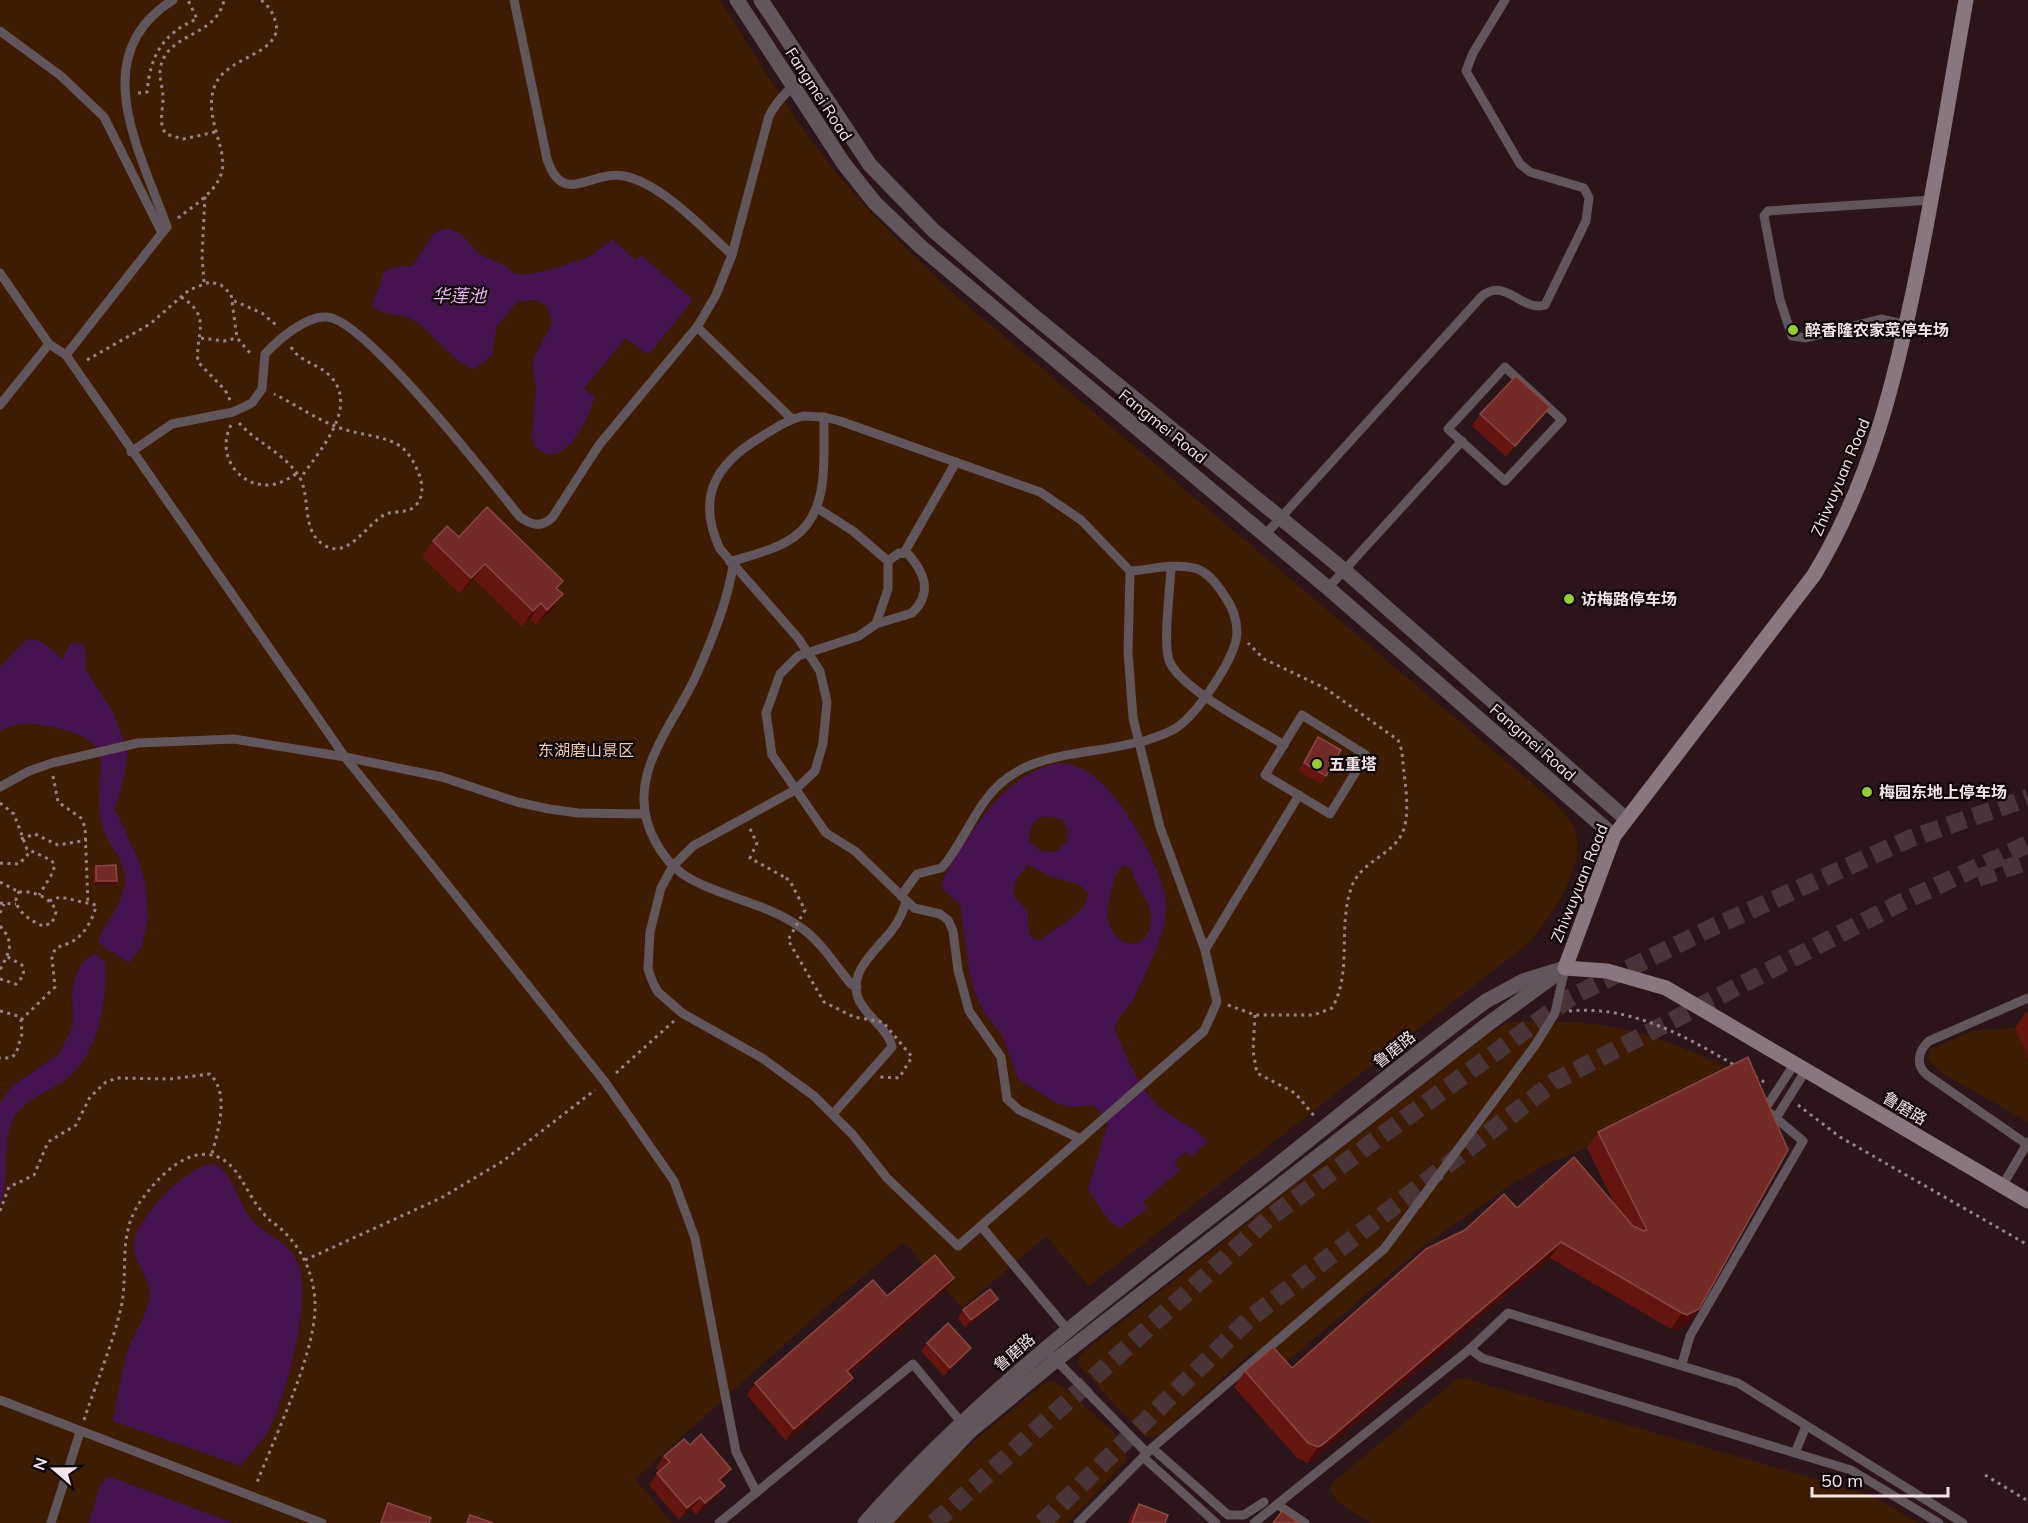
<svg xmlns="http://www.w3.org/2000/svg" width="2028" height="1523" font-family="Mulish,'Noto Sans SC',sans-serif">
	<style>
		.green { fill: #3d1c01 }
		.water { fill: #471250; fill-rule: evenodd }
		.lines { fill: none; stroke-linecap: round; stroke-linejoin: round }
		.highway-tunnel { stroke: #493438; stroke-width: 18; stroke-dasharray: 18 9; stroke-linecap: butt }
		.path { stroke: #978487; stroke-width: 3; stroke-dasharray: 3 4.5; stroke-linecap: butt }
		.lane { stroke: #61565c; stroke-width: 9 }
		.street { stroke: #61565c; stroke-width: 15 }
		.secondary { stroke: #897780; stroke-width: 15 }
		.path-bridge { stroke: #978487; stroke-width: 3; stroke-dasharray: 3 4.5; stroke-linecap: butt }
		.wall { fill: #641510 }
		.shaded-wall { fill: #470b0a }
		.building { fill: #742b27; stroke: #884845; stroke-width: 1.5 }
		.poi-dot { fill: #98cb36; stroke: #0d0506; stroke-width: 2 }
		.labels { text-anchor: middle; stroke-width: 4.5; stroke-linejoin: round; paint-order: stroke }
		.street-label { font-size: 16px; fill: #f6e5e7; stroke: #0d0506 }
		.poi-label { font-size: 16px; font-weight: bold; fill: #f6e5e7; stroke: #0d0506; text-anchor: start }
		.park-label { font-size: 16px; fill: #f3cbb0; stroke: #0d0506 }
		.water-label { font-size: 18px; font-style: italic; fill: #eeb1f8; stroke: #0d0506 }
	</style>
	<rect width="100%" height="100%" fill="#2b1519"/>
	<g class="green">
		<path d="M0,0H720C755,54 787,110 826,160C863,207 906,248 948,289L1554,802C1564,813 1577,825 1577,841C1580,877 1551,914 1531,941L1089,1286L1046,1236L962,1308L904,1242L819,1313L635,1479L672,1523H0Z"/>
		<path d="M1510,1022C1537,1022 1566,1021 1593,1024C1644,1029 1692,1051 1737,1072L1587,1148L1547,1164L1512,1184L1421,1248L1272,1374L1252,1352L1161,1434L1154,1437H1145L1080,1367L1078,1362L1081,1354L1485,1034Z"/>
		<polygon points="2015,1028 2028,1059 2028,1122 1942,1073 1928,1060 1930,1049 1972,1031"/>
		<path d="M1464,1378L1871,1495L1918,1523H1371C1358,1514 1327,1502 1331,1484L1457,1379Z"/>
		<polygon points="1053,1381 1065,1388 1123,1441 1128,1451 1124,1463 1068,1523 893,1523 956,1456 1043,1384"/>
	</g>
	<g class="water">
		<path d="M447,228L461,234L479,254L504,265L514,273L522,275L545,271L590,257L612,239L636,260L641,255L693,300L650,353H645L626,338L584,388L595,398C587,418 573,455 548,455L535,447L532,437L536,388L532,362L552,323L547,306L536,300L517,302L497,326L492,355L475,369C456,367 431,329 411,319C400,313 380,316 372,305L384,272L394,267L412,266L434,233Z"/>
		<path d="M26,640C42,636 51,650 62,659L72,642L85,646L86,670L114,714L128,753L125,774L115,809L139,861L145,882L148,919L142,946L129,963L101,945L98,940C107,921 123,904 125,882C126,860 109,847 103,828C86,776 132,743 52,727C33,723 17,721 0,732V667Z"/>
		<path d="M1057,763C1086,763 1103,783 1120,804C1137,827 1167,880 1166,908C1165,938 1147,968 1136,995C1130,1007 1116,1017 1115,1030C1128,1059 1138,1088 1163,1110C1177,1121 1195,1126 1206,1140L1205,1144L1191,1157L1186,1152L1174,1162L1180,1170L1143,1202L1148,1208L1120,1228L1110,1222L1088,1189L1108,1122L1093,1105L1071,1107L1058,1104L1018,1079L1002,1035L985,1014L974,991L969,969L960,905L941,887L944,877C973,830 1000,777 1057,763ZM1047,816L1062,819L1068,830L1067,841L1056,852L1041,851L1029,841C1028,828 1034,817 1047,816ZM1028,865L1049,876L1080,885L1088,893C1087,916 1055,926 1040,940L1034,939L1029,934L1028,912L1013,895L1016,880ZM1125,865L1132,870C1135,889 1151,901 1151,916C1152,952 1116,952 1108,920C1106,912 1109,901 1111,893C1113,882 1115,871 1125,865Z"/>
		<path d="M96,954L105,961C108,999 99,1054 66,1079C48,1093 24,1098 13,1120C0,1148 11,1177 0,1205V1103L12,1086L59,1054L73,1025L72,991L77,972L86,959Z"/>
		<path d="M216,1164C239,1183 237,1203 253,1221C266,1235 289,1242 297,1261C314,1295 286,1397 269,1430C261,1444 249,1453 241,1466L113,1421C118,1398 121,1372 128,1350C134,1332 146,1317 149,1299C153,1279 132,1264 134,1243C137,1217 189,1162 216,1164Z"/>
		<polygon points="106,1477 113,1478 233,1523 89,1523 99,1487"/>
	</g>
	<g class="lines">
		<g class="highway-tunnel">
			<polyline points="1978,878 2028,861"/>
			<polyline points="934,1523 1269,1218 1571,997 1711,928 1909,839 2028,798"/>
			<polyline points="1042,1523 1248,1320 1555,1081 1904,901 2028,844"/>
		</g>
		<g class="path">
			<path d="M138,93L147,92C150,56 163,33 197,19L188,0"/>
			<path d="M215,132L183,139L166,134C158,123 163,110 163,98C163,87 158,76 161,65C170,32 216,37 224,0"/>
			<path d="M178,218C192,207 213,194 220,177C232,152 200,116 216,83C229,56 282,54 276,23C273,13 269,6 261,0"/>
			<polyline points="204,282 202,256 205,196"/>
			<path d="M181,297C213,317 195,333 198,362L225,390L230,400"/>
			<polyline points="234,301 262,313 276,325"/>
			<polyline points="201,338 224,341 237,338"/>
			<path d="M291,347C300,362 316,363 328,374C362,405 319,451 300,479"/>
			<polyline points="87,360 150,324 189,290 210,282 221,285 231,294 237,338 251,354"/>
			<path d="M239,423C257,443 286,454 300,478C311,499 301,531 324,545C348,560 366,525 384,515C394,510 407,514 415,506C423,499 423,487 420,477C416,466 410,453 400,446C384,435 355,435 335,426C314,418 295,404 274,394"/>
			<path d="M231,425C216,453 237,487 270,485C280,484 288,479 296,474"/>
			<polyline points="53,776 58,802 81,818 85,827 88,904"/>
			<polyline points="0,803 14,814 27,849 51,860 55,865 52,874 39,895"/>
			<polyline points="750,829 757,843 750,858 786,878"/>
			<polyline points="21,839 35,834 58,845 87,840"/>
			<polyline points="0,863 19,864 30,852"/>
			<polyline points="0,882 19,892"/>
			<path d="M19,892C32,890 53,898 56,912L52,923L43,926C30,921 8,906 19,892Z"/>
			<polyline points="0,903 16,904"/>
			<polyline points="0,913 4,904"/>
			<path d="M0,926C16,944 9,951 0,970"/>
			<polyline points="0,979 16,984 24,975 22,965 6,956"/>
			<path d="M1228,1005L1255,1015H1314L1332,1008C1353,972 1337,925 1352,886C1362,859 1399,854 1405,825C1410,802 1403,774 1402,751L1398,740L1325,688L1264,659L1248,643"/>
			<polyline points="0,1011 18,1016 21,1020 22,1034 16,1054 10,1058 0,1058"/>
			<path d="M1569,1011C1631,1005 1685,1036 1736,1066"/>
			<polyline points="1255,1015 1253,1051 1257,1073 1295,1093 1315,1117"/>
			<path d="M21,1020L55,987L52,958L55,949C61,945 67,945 73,941C84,935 94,918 96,905L60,897L49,901"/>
			<polyline points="616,1073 674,1021"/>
			<polyline points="1755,1077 1768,1084"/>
			<polyline points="1798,1105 1840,1137 2028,1245"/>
			<path d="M0,1211L9,1187L34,1175L48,1142L76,1125L90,1097L106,1082L117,1078L170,1079L210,1074C230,1094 218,1130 212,1154"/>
			<polyline points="305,1260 441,1198 503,1161 595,1090"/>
			<path d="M84,1420C96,1383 112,1346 121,1308C129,1271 117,1236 140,1202C160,1173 201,1132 234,1169C245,1183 252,1201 264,1214C270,1222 278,1225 284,1232C305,1252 316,1281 315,1310C313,1359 274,1438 256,1485"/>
			<polyline points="1985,1475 2028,1501"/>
		</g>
		<g class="lane">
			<path d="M514,0L547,159C563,208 590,170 624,176C661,183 705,230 732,255"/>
			<polyline points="0,31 61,76 104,117 162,233 66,355"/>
			<path d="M162,233L167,227C141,153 84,55 173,0"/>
			<polyline points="0,273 49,344 66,355 345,757 605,1082 674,1181 695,1238 736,1452 756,1491"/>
			<polyline points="1907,325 1881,319 1806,338 1792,336 1780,300 1764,216 1768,211 1932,200"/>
			<polyline points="697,327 792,419"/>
			<polygon points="1505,367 1562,420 1505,481 1448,429"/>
			<polyline points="0,405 49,344"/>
			<path d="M803,416L824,417L840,421L1040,492L1081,520L1130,571L1128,652L1133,718L1160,827L1205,950L1217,1002L1204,1031L958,1246L887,1178L853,1135L814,1096L762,1058L682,1013L658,992L653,983L648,969L650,932L661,888L673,866L693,846L795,790L815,771L823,743L827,702L820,671L798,638L720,549C696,498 715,464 761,437C774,429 787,420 803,416Z"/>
			<path d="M131,452L172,424L233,412L252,403L262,389L265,354C278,340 306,315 327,317C365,319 491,481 520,517C532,525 540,528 552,518L599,445L697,327L716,295L732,255L769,116C779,97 793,85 809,74"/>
			<polyline points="817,508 853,531 888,561 888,589 876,624 859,636 798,656 780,674 766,713 772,755 826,833 855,851 914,908 940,914 948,920 953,931 958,970 969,1011 1001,1057 1007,1099 1019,1110 1081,1139"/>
			<path d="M1265,535L1482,296C1506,277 1521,312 1545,305L1586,221L1589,198L1584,188L1530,172L1520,164L1466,71L1473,53L1505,0"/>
			<polyline points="904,553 956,462"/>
			<path d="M730,562C751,555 776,550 794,537C831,511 823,456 824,417"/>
			<path d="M733,566C727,604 711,643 695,678C670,731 622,780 655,841C662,854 671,866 684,875C719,897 767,903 800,927C822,942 834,964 851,984L857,987"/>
			<path d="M1171,568C1170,590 1163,642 1169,660C1178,688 1257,728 1284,745"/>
			<path d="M1130,571C1149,570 1175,563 1194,568C1207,571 1217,584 1224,595C1232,606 1237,619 1237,633C1236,658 1197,714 1176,728C1165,735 1150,739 1138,743"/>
			<polyline points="1328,588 1462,441"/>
			<path d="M876,624L912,613C933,593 925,573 908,554L899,553L888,561"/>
			<polygon points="1302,715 1366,755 1330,814 1265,775"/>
			<polyline points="0,787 29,771 52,763 138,743 234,739 345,757 442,777 517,802 549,809 578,813 644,814"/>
			<path d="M901,896L917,874L941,868L945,864C960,845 970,822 984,802C1020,749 1083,757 1138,742"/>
			<polyline points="1205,950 1299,795"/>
			<path d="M833,1114L892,1047C888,1028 865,1016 858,998C847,968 884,945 897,923C901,916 904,909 906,902"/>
			<polyline points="1776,1118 1806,1070"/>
			<path d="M2025,1143L1927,1075C1915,1065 1918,1051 1929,1041L2028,998"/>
			<polyline points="2001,1188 2028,1142"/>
			<polyline points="981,1226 1067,1329"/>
			<polyline points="1045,1349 1147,1453"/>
			<polyline points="1470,1349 1482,1358 1851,1470 1939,1523"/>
			<polyline points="1682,1364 1690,1336 1803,1141 1765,1109 1795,1063"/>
			<polyline points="0,1400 322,1523"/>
			<polyline points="1152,1448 1228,1515 1244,1515 1264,1502"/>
			<polyline points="1795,1453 1806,1426"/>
			<polyline points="1143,1457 1216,1523"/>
			<polyline points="1278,1505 1305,1523"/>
			<polyline points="51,1523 80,1432"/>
			<polyline points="719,1523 913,1364 961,1422"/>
			<polyline points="1078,1523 1152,1448 1384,1249 1536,1044 1555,1013 1565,968"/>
			<polyline points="1254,1523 1470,1349 1508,1313 1738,1383 1963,1523"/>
		</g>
		<g class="street">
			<polyline points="737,0 844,164 875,203 921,247 1328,588 1614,836"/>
			<polyline points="761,0 870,165 934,231 1030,313 1344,570 1626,819"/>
			<path d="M865,1523C977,1395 1113,1293 1247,1189C1327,1127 1404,1061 1486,1001L1523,981L1565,968"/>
			<polyline points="883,1523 969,1432 1056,1360 1488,1024 1558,973"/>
		</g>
		<path class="secondary" d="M1966,0C1950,90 1936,179 1918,268C1896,377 1872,479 1814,575L1614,836L1565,968L1607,971L1666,988L2028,1201"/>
		<polyline class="path-bridge" points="786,878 790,881 805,910 788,940 824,1002 854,1017 883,1022 912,1057 899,1078 878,1077"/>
	</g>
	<g class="wall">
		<polygon points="1550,407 1541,419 1506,457 1472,426 1480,414"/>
		<polygon points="459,537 563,581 557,589 563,594 552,610 536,625 530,619 522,627 474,579 460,594 422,557 433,541"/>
		<polygon points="1318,737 1326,776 1321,784 1298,771"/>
		<polygon points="96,866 114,885 94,885 93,870"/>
		<polygon points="2026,1012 2028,1012 2028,1059 2015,1028"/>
		<polygon points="1598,1132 1699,1309 1688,1325 1676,1330 1671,1329 1550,1258 1311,1461 1307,1463 1297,1458 1234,1387 1245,1371 1292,1368 1517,1208 1616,1207 1587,1148"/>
		<polygon points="946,1290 850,1374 853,1378 845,1390 786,1441 747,1395 755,1383 887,1296"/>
		<polygon points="998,1299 993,1307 965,1328 958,1318 963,1310"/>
		<polygon points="927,1343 965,1356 944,1376 921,1351"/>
		<polygon points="690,1445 731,1469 721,1482 725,1486 716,1498 696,1515 691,1509 679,1520 649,1485 659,1471 656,1468 664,1456"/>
		<polygon points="388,1503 429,1523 380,1523 386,1507"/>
		<polygon points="1139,1504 1165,1523 1128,1523 1130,1516"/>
	</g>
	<g class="shaded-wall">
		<polygon points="1550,407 1541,419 1506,457 1515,446"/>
		<polygon points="485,564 474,579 460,594 471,578"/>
		<polygon points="563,594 552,610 536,625 547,610"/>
		<polygon points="541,603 530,619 522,627 533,611"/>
		<polygon points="96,881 117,881 114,885 94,885"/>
		<polygon points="1561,1242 1550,1258 1311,1461 1307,1463 1318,1447"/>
		<polygon points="954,1278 946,1290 839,1383 847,1371"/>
		<polygon points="998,1299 993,1307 965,1328 971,1320"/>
		<polygon points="1699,1309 1688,1325 1676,1330 1671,1329 1682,1313"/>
		<polygon points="971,1348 965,1356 944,1376 950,1368"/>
		<polygon points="853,1378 845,1390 786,1441 794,1429"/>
		<polygon points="731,1469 723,1481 711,1492 719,1480"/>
		<polygon points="725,1486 716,1498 696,1515 705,1503"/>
		<polygon points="700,1497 691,1509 679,1520 687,1508"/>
	</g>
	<g class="building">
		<polygon points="1516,376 1550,407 1515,446 1480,414"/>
		<polygon points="487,507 563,581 556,588 563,594 547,610 541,603 533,611 485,564 471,578 433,541 447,526 459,537"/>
		<polygon points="1318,737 1341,750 1326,776 1304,763"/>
		<polygon points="116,865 117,881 96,881 96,866"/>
		<polygon points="1748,1057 1788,1150 1699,1309 1687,1315 1682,1313 1561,1242 1322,1445 1318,1447 1308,1443 1245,1371 1273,1347 1292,1368 1426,1249 1465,1230 1504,1194 1517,1208 1574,1157 1633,1226 1644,1231 1647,1230 1598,1132"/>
		<polygon points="935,1255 954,1278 847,1371 853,1378 794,1429 755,1383 873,1280 887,1296"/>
		<polygon points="990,1289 998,1299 971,1320 963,1310"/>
		<polygon points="948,1323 971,1348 950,1368 927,1343"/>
		<polygon points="701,1434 731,1469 719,1480 725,1486 705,1503 700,1497 687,1508 657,1473 670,1462 664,1456 684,1439 690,1445"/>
		<polygon points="388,1503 431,1518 429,1523 381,1523"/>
		<polygon points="1139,1504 1168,1515 1165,1523 1132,1523"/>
		<polygon points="1282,1511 1299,1523 1273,1523"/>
		<polygon points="470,1515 493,1523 467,1523"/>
	</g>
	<g class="poi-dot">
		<circle cx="1793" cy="330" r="6"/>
		<circle cx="1569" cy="599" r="6"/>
		<circle cx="1317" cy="764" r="6"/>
		<circle cx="1867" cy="792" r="6"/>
	</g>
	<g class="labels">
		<g class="street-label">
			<text transform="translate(819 94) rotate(57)" y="6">Fangmei Road</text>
			<text transform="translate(1163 426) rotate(39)" y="6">Fangmei Road</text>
			<text transform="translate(1840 477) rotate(-67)" y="6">Zhiwuyuan Road</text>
			<text transform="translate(1533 742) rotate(41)" y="6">Fangmei Road</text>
			<text transform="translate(1579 883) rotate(-68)" y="6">Zhiwuyuan Road</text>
			<text transform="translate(1394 1049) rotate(-39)" y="6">鲁磨路</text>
			<text transform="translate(1905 1108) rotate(31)" y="6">鲁磨路</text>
			<text transform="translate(1014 1352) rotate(-41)" y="6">鲁磨路</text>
		</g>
		<g class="poi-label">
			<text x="1805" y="336">醉香隆农家菜停车场</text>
			<text x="1581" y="605">访梅路停车场</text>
			<text x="1329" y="770">五重塔</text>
			<text x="1879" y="798">梅园东地上停车场</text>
		</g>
		<g class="park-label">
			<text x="586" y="756">东湖磨山景区</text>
		</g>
		<g class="water-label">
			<text x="459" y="302">华莲池</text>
		</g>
	</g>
	<g transform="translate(54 1469) rotate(290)" stroke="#0d0506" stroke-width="4.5" paint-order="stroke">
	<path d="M0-4.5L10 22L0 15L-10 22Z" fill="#f6e5e7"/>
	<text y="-9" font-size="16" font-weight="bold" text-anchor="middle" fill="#f6e5e7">N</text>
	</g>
	<path d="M1812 1487v9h136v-9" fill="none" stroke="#f6e5e7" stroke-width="3"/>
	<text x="1821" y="1487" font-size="18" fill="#f6e5e7" stroke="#0d0506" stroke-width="4.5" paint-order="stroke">50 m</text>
</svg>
